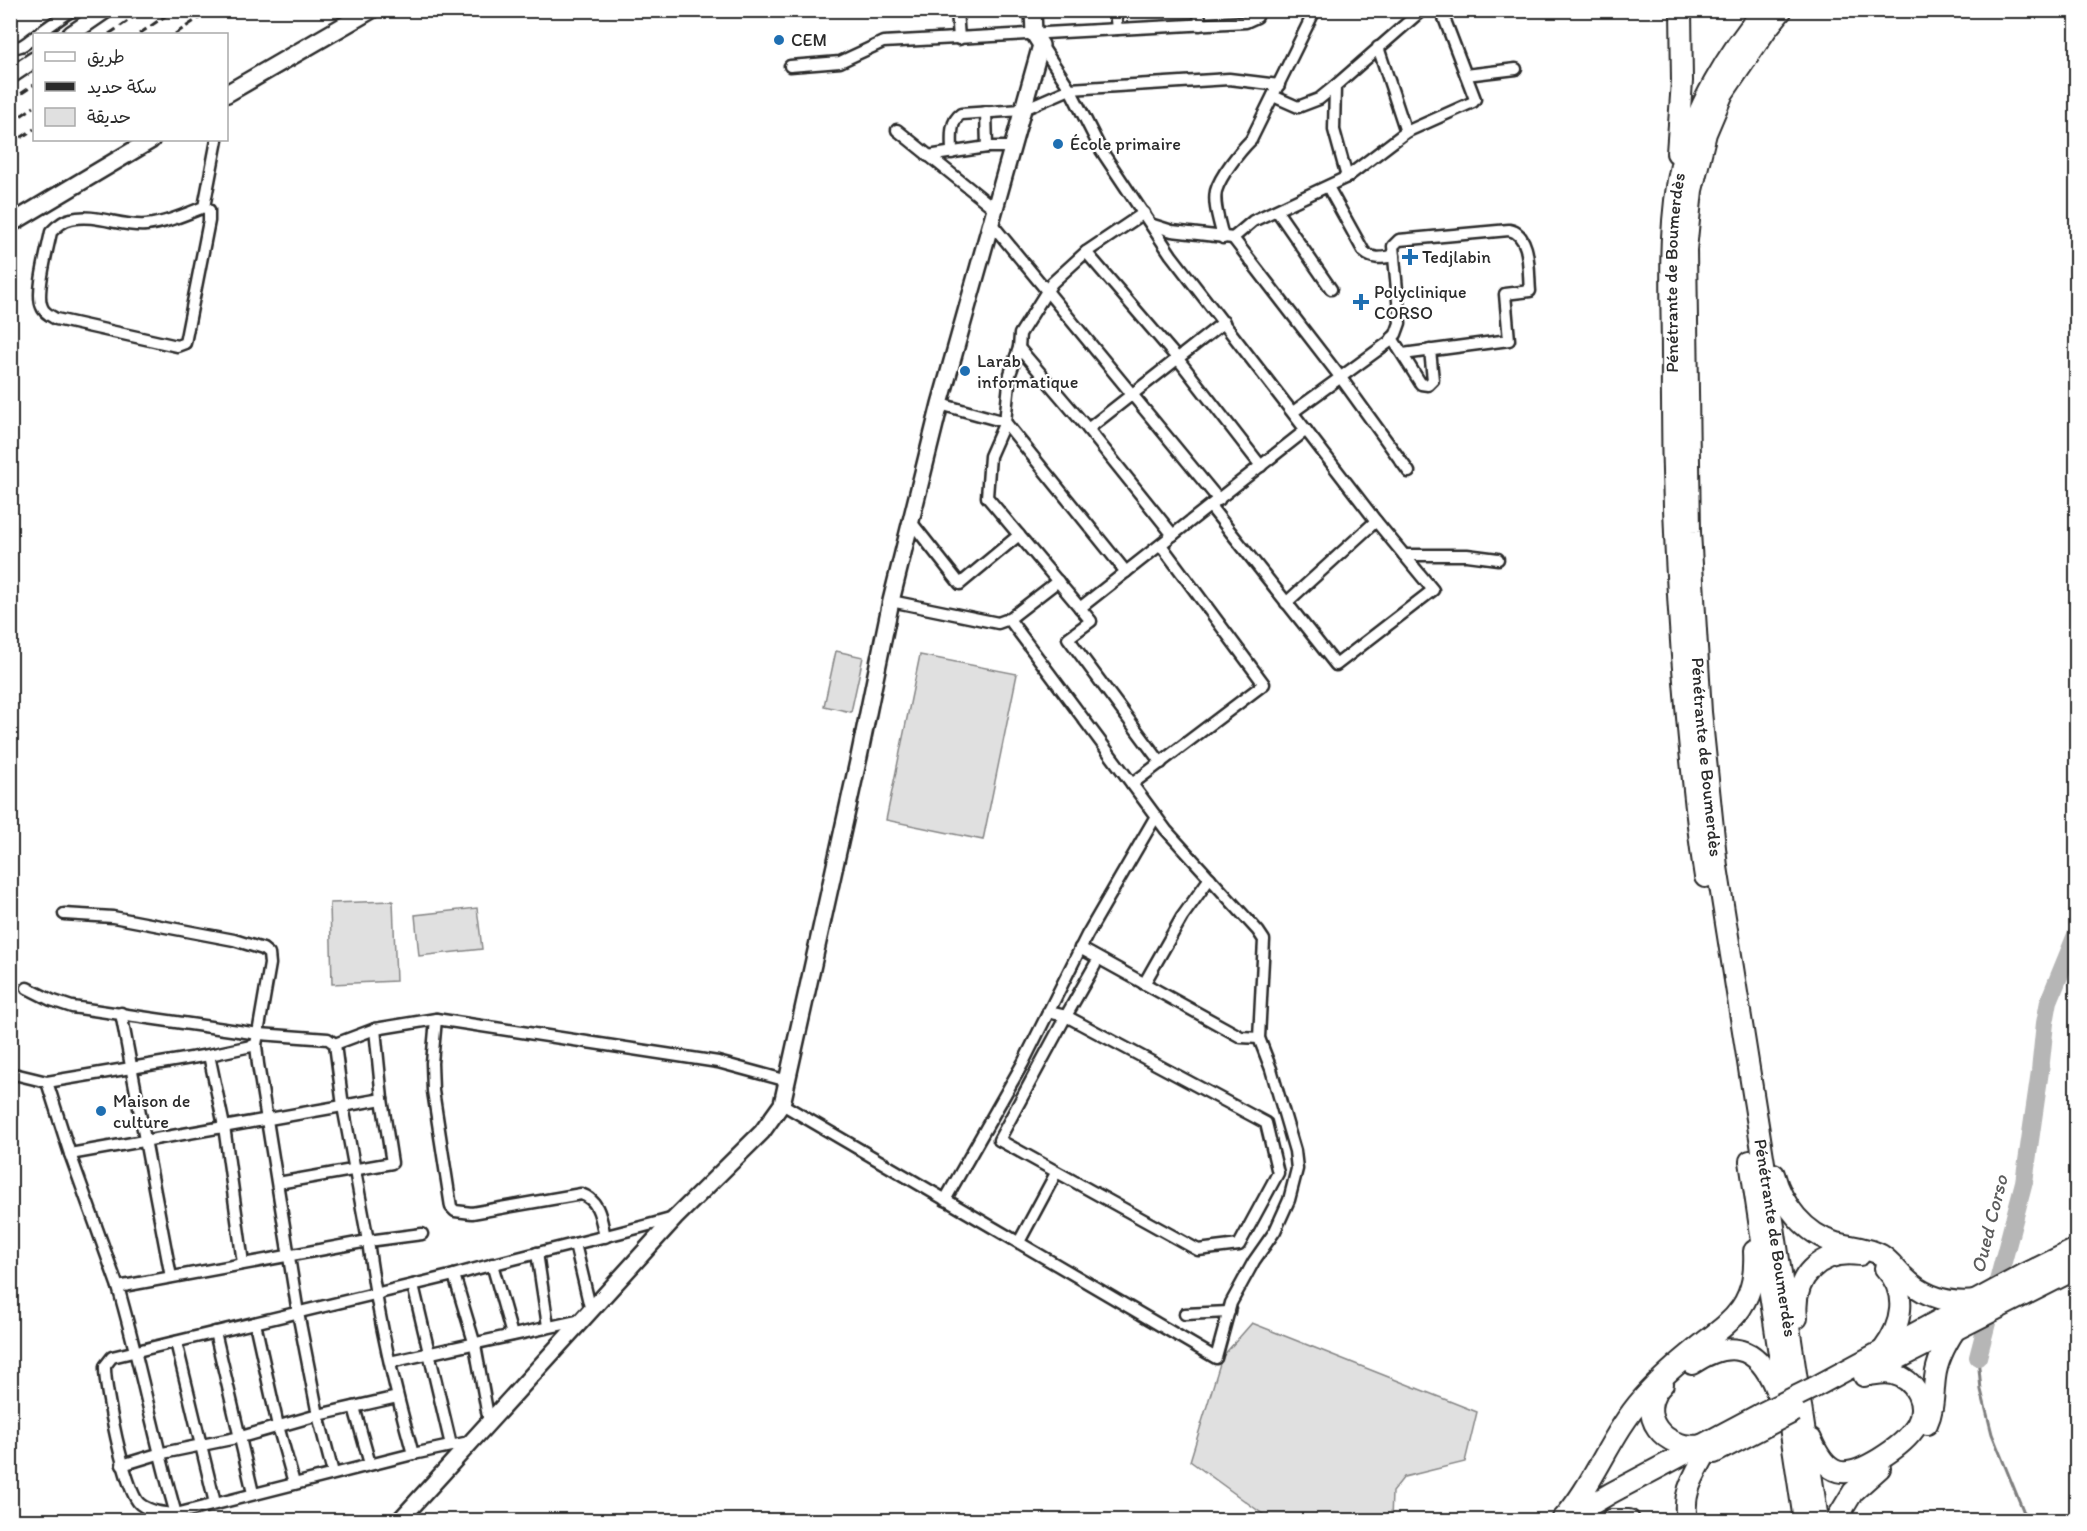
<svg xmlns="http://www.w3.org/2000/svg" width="2087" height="1531" font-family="Itim,'Playpen Sans Arabic',sans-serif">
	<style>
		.green { fill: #e0e0e0; stroke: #868686; stroke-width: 1.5 }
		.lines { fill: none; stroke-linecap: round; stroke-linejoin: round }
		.stream { stroke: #7e7e7e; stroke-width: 3 }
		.river { stroke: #b6b6b6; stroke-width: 18 }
		.street-casing { stroke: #2b2b2b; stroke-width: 15 }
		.secondary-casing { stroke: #2b2b2b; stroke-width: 20 }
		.primary-casing { stroke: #2b2b2b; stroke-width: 21 }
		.highway-casing { stroke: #2b2b2b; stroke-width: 24 }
		.street { stroke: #fff; stroke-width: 10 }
		.secondary { stroke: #fff; stroke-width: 15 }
		.primary { stroke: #fff; stroke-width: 16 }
		.highway { stroke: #fff; stroke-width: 20 }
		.rail { stroke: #2b2b2b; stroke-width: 3; stroke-dasharray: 9 4.5; stroke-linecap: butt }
		.highway-bridge-casing { stroke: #2b2b2b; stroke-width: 24; stroke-linecap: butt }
		.highway-bridge { stroke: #fff; stroke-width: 20 }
		.poi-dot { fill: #1f6fb2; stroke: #fff; stroke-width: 2 }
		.labels { text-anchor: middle; stroke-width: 4.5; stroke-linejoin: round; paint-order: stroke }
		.poi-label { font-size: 18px; fill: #2b2b2b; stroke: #fff; text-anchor: start }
		.street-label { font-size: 18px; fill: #2b2b2b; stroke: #fff }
		.water-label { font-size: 20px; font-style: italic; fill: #5c5c5c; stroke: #fff }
	</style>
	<rect width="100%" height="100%" fill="#fff"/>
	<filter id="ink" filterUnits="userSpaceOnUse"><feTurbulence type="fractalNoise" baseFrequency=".0167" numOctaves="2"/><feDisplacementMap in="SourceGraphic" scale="12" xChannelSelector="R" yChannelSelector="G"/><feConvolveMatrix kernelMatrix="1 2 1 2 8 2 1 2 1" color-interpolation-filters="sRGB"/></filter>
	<g filter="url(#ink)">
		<g class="green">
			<polygon points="836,651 863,657 851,712 824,706"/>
			<polygon points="920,655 1017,674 983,840 886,820"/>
			<polygon points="393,901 396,981 332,984 330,903"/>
			<polygon points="477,908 482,949 419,956 415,915"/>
			<polygon points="1252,1323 1477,1412 1465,1462 1404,1477 1392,1492 1391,1520 1271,1520 1190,1461 1222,1357"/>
		</g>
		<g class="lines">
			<polyline class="stream" points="1978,1357 1981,1390 1992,1434 2027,1520"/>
			<polyline class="river" points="1978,1357 2024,1182 2040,1071 2045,1023 2049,1001 2076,935"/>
			<g class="street-casing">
				<g id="street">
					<polyline points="957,10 959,39"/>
					<polyline points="1115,10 1117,29"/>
					<polyline points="1199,10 1200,25"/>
					<polyline points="38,34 72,10"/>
					<polyline points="1041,45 1070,89 1101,150 1171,255 1376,521 1286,603"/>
					<path d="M10,46C20,50 27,42 34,37"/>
					<polyline points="1378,47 1406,132"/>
					<polyline points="790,66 840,62 883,42 1246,22 1257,17 1259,10"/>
					<polyline points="1466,75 1516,69"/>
					<polyline points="1273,96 1298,107 1319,99 1335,86"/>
					<polyline points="986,112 987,147"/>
					<polyline points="897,130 995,209"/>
					<path d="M952,153C952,140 949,122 961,114L1022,110L1070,89L1229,79L1279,85"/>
					<polyline points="928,156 987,147 1012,147"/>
					<polyline points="1347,177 1334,130 1335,86 1422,10"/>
					<path d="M1328,187L1364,252C1373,260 1382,258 1394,256"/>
					<path d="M204,207C186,214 166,223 146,225C121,227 95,213 71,219C64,220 56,227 51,232C48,248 35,293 42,307C44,313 51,316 56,319L177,346L185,343L209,221V210L204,207L217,140"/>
					<polyline points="1277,211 1331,289"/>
					<polyline points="1144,213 1086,252 1052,283 1020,334 1019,348 1010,374 1005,422 990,456 987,497 1091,621 1068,638 1161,763"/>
					<polyline points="991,223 1219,500"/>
					<polyline points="1153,225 1172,231 1233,238 1253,221 1347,177 1406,132 1473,102 1475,99 1441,10"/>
					<path d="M1223,238C1220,223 1213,205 1216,191C1220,176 1240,151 1251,140L1315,10"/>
					<polyline points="1233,238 1341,378 1409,472"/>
					<polyline points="1086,252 1178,359 1261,466"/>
					<polyline points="1392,338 1421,384 1428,385 1433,380 1430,350"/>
					<polyline points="1019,348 1088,429 1173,535"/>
					<polyline points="940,404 1005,422 1126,572"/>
					<path d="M1293,412L1389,342L1396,334L1400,323L1393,246L1399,240L1509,230C1532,234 1528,273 1530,291L1505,294L1509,340L1403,354"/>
					<polyline points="1088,429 1224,322"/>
					<polyline points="1210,506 1336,665 1433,590 1376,521"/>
					<polyline points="912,523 960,584 1019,535"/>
					<polyline points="1404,555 1467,555 1498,559"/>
					<polyline points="891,601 998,623 1009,619 1058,581"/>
					<polyline points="1080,608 1306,430"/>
					<polyline points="1009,619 1132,784 1264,684 1161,545"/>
					<polyline points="64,914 113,917 234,940 263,949 269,954 270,964 256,1045 258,1064 298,1313 318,1415 333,1473"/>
					<polyline points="1080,948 1241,1037 1259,1038"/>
					<polyline points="1144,984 1182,917 1210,878"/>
					<polyline points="27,988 51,1000 72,1007 259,1034 328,1039 335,1044 336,1052 343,1106 368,1241 422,1234"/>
					<polyline points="1048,1012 1066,1016 1095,965"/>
					<polyline points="121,1013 171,1277"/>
					<polygon points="1066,1016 1266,1123 1278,1173 1239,1245 1198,1250 999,1140"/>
					<polyline points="335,1044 375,1029 436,1019"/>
					<polyline points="209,1055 224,1126 243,1263"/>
					<polyline points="10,1073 47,1082 209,1055 256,1045"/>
					<path d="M47,1082L70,1154L118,1287L368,1241C377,1313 393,1383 413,1454L474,1441"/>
					<polyline points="782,1104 1216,1358 1231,1303 1254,1261 1275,1231 1289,1200 1297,1169 1295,1151 1271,1069 1259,1038 1264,940 1258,931 1166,830 1132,784"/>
					<polyline points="70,1154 382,1099"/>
					<polyline points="278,1183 392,1163 382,1099 375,1029"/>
					<polyline points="945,1200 1023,1063 1087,935 1156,816"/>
					<path d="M605,1237C601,1220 600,1200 581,1194L472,1213L455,1211L451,1207L433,1091L432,1063L436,1019L718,1062L788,1081"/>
					<polyline points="1019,1242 1056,1173"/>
					<polyline points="575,1244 591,1311"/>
					<polyline points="537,1253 548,1326"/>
					<polyline points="492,1264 512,1335"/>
					<polyline points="454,1275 475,1345 489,1422"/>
					<polyline points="413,1285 451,1445"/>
					<path d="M118,1287C140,1362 154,1439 176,1514"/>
					<polyline points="1185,1314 1229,1312"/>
					<polyline points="255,1323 278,1426 294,1483"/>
					<polyline points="215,1332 253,1493"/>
					<polyline points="176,1342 215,1503"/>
					<polyline points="390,1362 582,1320"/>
					<polyline points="354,1407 370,1464"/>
					<path d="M413,1454L176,1514C164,1513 150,1512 140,1504C125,1492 104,1387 105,1366L112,1357L454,1275C527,1254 601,1239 674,1218"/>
					<polyline points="122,1465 158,1454 241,1437 318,1415 397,1397"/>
				</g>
			</g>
			<g class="secondary-casing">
				<g id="secondary">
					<polyline points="71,34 106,10"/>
					<polyline points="10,76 34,60"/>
					<polyline points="400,1520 675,1218 762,1132 782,1104 859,757 891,601 940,404 1041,45 1034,34 1033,10"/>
				</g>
			</g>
			<g class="primary-casing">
				<g id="primary">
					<polyline points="226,94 371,10"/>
					<polyline points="10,224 151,140"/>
				</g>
			</g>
			<g class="highway-casing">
				<g id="highway">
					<path id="s1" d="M1782,10L1766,30L1723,93L1706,133L1692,190L1686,250L1690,532L1701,712L1717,867L1771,1207L1818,1520"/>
					<polyline points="1677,153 1682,81 1681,10"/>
					<path id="s2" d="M1705,877C1696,820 1691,763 1686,706C1676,590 1671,474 1672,358C1672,294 1667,228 1681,165C1694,110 1728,52 1764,10"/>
					<polyline points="1750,1161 1804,1520"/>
					<path d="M1774,1174C1782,1205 1805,1234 1836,1243C1851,1247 1867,1247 1881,1255C1891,1261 1896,1270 1904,1277C1924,1297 1949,1304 1976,1301"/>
					<path d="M1797,1318C1792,1278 1819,1249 1860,1255"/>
					<path d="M1883,1350C1902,1325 1909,1293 1885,1268"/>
					<path d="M1692,1364C1735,1335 1762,1350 1778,1396"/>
					<polyline points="1864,1376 2076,1269"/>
					<path d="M1663,1384C1633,1414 1665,1452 1702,1445"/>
					<polyline points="1813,1388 2023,1275 2076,1249"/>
					<path d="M1927,1424C1934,1409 1933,1394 1935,1378C1937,1360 1945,1345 1955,1330"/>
					<path d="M1811,1439C1828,1478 1844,1480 1879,1459C1894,1450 1908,1440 1917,1425C1928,1404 1915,1379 1893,1374C1885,1372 1877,1374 1870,1375"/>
					<polyline points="1714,1453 1766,1426"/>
					<polyline points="1567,1519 1611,1493 1760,1414"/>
					<path d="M1562,1520C1594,1485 1610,1435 1643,1398C1662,1376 1685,1358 1708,1339C1720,1330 1732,1321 1741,1308C1753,1290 1755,1272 1754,1251"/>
					<polyline points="1611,1520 1629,1520"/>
					<path d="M1687,1520C1682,1496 1692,1479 1703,1459"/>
					<polyline points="1836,1520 1853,1492 1880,1468"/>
				</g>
			</g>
			<use href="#street" class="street"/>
			<use href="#secondary" class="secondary"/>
			<use href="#primary" class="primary"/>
			<use href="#highway" class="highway"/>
			<g class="rail">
				<polyline points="109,34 144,10"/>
				<polyline points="139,34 174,10"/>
				<polyline points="175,34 211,10"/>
				<polyline points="10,101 34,85"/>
				<polyline points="10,123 34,107"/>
				<polyline points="10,145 34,129"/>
			</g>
			<g class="highway-bridge-casing">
				<g id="highway-bridge">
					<polyline points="1760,1414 1813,1388"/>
					<polyline points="1766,1426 1795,1411"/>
				</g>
			</g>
			<use href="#highway-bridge" class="highway-bridge"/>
		</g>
	</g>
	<g class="poi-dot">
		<circle cx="779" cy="40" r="6"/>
		<circle cx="1058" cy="144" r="6"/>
		<path d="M1407 248h6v6h6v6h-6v6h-6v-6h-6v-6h6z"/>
		<path d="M1358 293h6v6h6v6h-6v6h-6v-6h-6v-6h6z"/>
		<circle cx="965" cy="371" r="6"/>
		<circle cx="101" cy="1111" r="6"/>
	</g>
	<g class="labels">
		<g class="poi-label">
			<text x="791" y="46">CEM</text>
			<text x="1070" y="150">École primaire</text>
			<text x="1422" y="263">Tedjlabin</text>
			<text x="1374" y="298">Polyclinique<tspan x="1374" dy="21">CORSO</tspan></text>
			<text x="977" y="367">Larab<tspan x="977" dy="21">informatique</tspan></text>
			<text x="113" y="1107">Maison de<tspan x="113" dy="21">culture</tspan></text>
		</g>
		<g class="street-label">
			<text dy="6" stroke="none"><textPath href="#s2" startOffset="606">Pénétrante de Boumerdès</textPath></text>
			<text dy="6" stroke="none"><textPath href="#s1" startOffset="772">Pénétrante de Boumerdès</textPath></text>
			<text dy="6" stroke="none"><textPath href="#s1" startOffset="1258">Pénétrante de Boumerdès</textPath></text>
		</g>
		<g class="water-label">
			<text transform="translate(1989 1224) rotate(-76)" y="7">Oued Corso</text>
		</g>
	</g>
	<rect width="2087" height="1531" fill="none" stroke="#fff" stroke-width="36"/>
	<rect x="18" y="18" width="2051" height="1495" fill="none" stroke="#2b2b2b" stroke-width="2" filter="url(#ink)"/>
	<rect x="33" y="33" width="195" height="108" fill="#ffffff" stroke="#aaaaaa" stroke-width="1.5"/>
	<rect x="45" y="52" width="30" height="9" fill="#ffffff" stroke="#aaaaaa" stroke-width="1.5"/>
	<text x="87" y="63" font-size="18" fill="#2b2b2b">طريق</text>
	<rect x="45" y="82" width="30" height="9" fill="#2b2b2b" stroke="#aaaaaa" stroke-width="1.5"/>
	<text x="87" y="93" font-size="18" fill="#2b2b2b">سكة حديد</text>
	<rect x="45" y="108" width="30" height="18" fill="#e0e0e0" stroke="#aaaaaa" stroke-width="1.5"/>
	<text x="87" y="123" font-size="18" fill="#2b2b2b">حديقة</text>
</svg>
